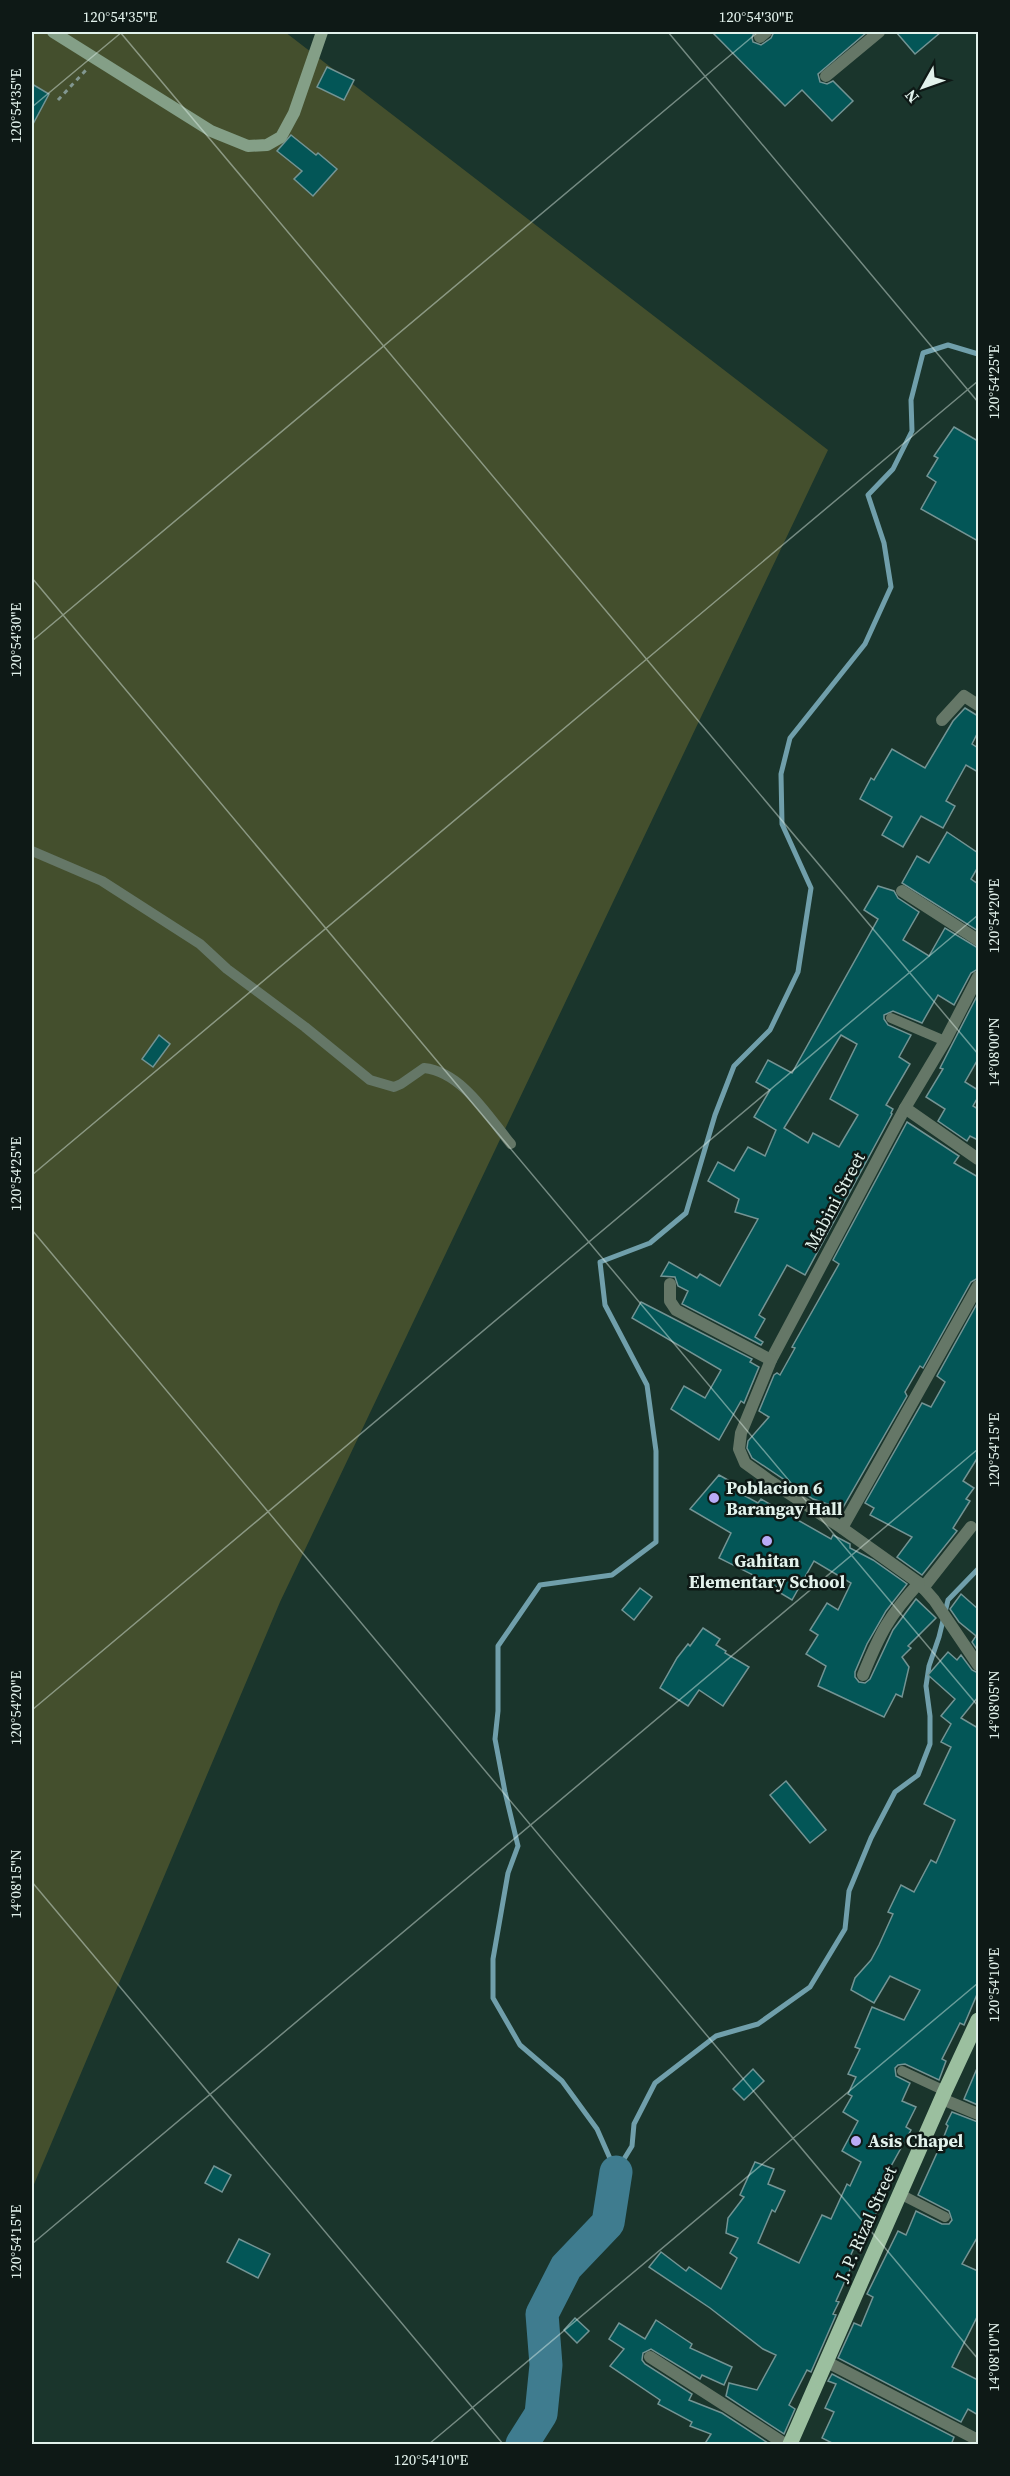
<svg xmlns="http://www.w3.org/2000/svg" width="1010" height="2476" font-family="'Source Serif 4',serif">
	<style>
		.green { fill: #444f2d }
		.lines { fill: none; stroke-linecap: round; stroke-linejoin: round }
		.stream { stroke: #709fab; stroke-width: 5 }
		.river { stroke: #3f7c8f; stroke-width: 33 }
		.building { fill: #035657; stroke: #739494; stroke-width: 1.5; fill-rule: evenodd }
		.path { stroke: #829790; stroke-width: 3; stroke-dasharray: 4.5 4.5; stroke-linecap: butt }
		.lane { stroke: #657767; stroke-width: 10 }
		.street { stroke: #657767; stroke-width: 12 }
		.secondary { stroke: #849f87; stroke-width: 12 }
		.primary { stroke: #9bbf9f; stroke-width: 15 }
		.ticks { fill: none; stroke: #e2f2ec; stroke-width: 1.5; stroke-opacity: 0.45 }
		.poi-dot { fill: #b9abf7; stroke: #0e1916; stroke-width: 2 }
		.labels { text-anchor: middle; stroke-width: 5; stroke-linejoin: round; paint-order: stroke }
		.street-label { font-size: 18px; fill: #e2f2ec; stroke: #0e1916 }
		.poi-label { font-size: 18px; font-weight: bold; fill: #e2f2ec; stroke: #0e1916; text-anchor: start }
		.neatline { fill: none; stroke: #e2f2ec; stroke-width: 2 }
		.ticks-label { font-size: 15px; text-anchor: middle; fill: #e2f2ec }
	</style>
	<rect width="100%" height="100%" fill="#1a352c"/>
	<polygon class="green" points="32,32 285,32 828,450 280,1602 32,2189"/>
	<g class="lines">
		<g class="stream">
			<polyline points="616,2172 597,2129 562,2081 520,2045 493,1998 493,1959 508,1873 518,1846 505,1792 495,1739 498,1711 498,1646 540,1585 612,1575 656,1542 656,1451 647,1385 605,1305 600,1262 650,1243 686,1213 715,1115 734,1066 770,1030 798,972 811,888 782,824 781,774 790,738 865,644 891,587 884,543 868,495 893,469 912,431 911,400 923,353 948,345 978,354"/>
			<polyline points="616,2172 632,2146 634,2124 655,2083 716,2036 758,2024 810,1987 845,1929 849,1891 871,1838 895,1792 918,1775 930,1744 930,1716 926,1686 929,1666 939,1637 948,1600 978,1569"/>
		</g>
		<polyline class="river" points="522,2444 541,2414 546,2365 542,2314 566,2267 608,2223 616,2172"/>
	</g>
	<g class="building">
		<polygon points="712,32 754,32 752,38 753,42 761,45 771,38 774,32 867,32 818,74 820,82 827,84 833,81 853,101 832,121 802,90 785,106"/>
		<polygon points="896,32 941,32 915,54"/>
		<polygon points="327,67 354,80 344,100 317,87"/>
		<polygon points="32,84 49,94 32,126"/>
		<polygon points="291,135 316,155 318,153 337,169 313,196 294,179 302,171 277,151"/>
		<polygon points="954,427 978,441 978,541 921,509 936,482 927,476 938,458 934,456"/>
		<polygon points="965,708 978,716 978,732 972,744 978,748 978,772 966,765 946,801 955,806 943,828 921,816 903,847 882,835 892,817 860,799 871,778 874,780 892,749 925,768 953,721"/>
		<polygon points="947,832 978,853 978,867 971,879 978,884 978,931 902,883 917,856 929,863"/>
		<path d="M878,886L894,891L898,898L919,912L903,940L929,956L945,928L978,948V969L971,973L954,1005L938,995L922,1023L893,1011L884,1015V1019L888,1025L911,1035L899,1057L910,1064L886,1105L893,1109L891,1113L892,1114L805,1275L787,1265L759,1315L765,1319L755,1337L763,1342L761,1345L682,1304L688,1291L678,1286L675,1277L661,1276L669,1262L697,1278L700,1274L720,1286L758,1219L735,1212L739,1199L708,1181L718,1162L734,1171L748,1147L765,1156L776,1130L754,1117L770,1090L756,1082L768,1060L792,1073L878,919L864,910ZM841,1035L857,1044L830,1099L858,1115L839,1147L813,1133L808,1143L784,1128Z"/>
		<polygon points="978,994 978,1059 965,1082 978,1090 978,1097 973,1106 978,1109 978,1140 970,1136 967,1141 938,1121 945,1109 926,1097 943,1069 940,1068"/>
		<polygon points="159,1035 170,1044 153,1067 142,1059"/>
		<polygon points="907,1122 959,1156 954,1163 978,1177 978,1278 971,1282 923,1368 920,1366 905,1392 907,1396 842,1509 813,1499 752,1458 747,1448 748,1441 769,1417 759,1411 774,1375 777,1373 780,1375 795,1348 792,1347 839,1264 833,1260"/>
		<polygon points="641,1302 752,1359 750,1362 759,1367 744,1403 741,1401 719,1440 671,1409 684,1386 705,1398 721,1370 632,1318"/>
		<polygon points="978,1302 978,1457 963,1481 974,1488 966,1499 970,1501 953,1528 957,1531 922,1575 897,1557 912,1537 870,1515 874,1508 865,1503 922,1403 931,1407 945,1382 937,1376"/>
		<polygon points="719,1475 737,1485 734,1490 758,1503 761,1499 831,1539 833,1535 850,1544 850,1548 873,1560 907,1584 886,1611 867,1644 855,1672 855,1677 859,1682 865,1683 870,1679 893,1630 916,1599 936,1618 908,1646 911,1648 902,1657 909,1667 902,1697 896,1694 884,1717 818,1686 826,1666 806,1654 818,1635 810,1630 827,1603 838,1610 851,1583 814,1561 792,1600 777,1591 779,1588 719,1558 731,1533 690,1509"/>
		<polygon points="640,1588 652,1597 634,1620 622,1610"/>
		<polygon points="961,1594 978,1609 978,1651 972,1642 976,1636 959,1622 950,1609"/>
		<polygon points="703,1628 720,1639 716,1645 726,1651 725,1653 749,1667 723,1706 699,1690 688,1706 660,1688 677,1658 688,1644 690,1646"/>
		<polygon points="948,1652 957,1660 961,1655 972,1670 978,1673 978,1697 961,1718 978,1728 978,1992 964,2025 960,2023 942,2059 946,2061 939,2080 905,2064 898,2065 895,2068 896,2076 910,2083 902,2101 916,2107 906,2127 911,2130 885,2177 892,2181 871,2224 866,2222 848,2261 853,2263 836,2301 839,2302 833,2314 836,2315 811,2372 807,2370 789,2405 795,2409 784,2434 726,2396 729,2383 757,2390 776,2355 763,2349 710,2308 649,2267 661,2252 686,2271 689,2267 721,2289 737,2258 730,2253 738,2238 726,2233 728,2218 744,2197 740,2195 755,2162 774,2169 768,2184 785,2191 775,2212 772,2210 758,2243 799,2263 822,2215 831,2219 847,2184 850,2186 861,2162 842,2151 858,2121 843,2112 852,2096 848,2094 856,2077 848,2074 860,2049 855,2047 872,2007 904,2020 920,1990 890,1976 874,2003 851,1990 855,1978 871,1960 879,1945 893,1914 888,1912 901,1885 914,1892 931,1860 936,1863 955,1820 924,1804 951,1747 941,1742 951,1724 941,1716 955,1699 928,1675"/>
		<polygon points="786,1781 826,1830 810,1843 770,1795"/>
		<polygon points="978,2066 978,2105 964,2099"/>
		<polygon points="753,2069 764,2081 744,2100 733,2089"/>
		<polygon points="952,2112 978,2122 978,2236 962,2264 978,2271 978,2315 952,2367 978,2380 978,2415 968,2409 961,2422 838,2358 854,2323 861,2326 873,2297 867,2294 898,2231 906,2235 916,2211 942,2224 949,2224 952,2220 949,2211 918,2195 941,2144 948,2126 946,2124"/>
		<polygon points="214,2166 231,2175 222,2192 205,2183"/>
		<polygon points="239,2239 270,2254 258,2278 227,2262"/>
		<polygon points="575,2318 589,2331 577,2343 564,2330"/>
		<polygon points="656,2320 692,2344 690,2348 732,2367 724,2385 702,2375 700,2379 651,2349 643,2353 642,2360 645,2364 692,2394 689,2400 722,2413 771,2445 704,2445 711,2434 690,2426 692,2422 658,2404 660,2400 610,2366 624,2349 609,2339 619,2323 645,2339"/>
		<polygon points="832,2374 954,2437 951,2445 836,2445 822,2438 834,2412 825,2408 836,2384 828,2381"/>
	</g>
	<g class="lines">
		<polyline class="path" points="58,100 86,70"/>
		<g class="lane">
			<path d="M32,851L102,881L200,944L227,969L305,1027L370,1080L394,1087L401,1084L424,1068C462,1072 488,1116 511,1144"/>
			<polyline points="891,1018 945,1041"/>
			<polyline points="902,2071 945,2091"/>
			<polyline points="900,2194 945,2217"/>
		</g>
		<g class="street">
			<polyline points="760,37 766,32"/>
			<polyline points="826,76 879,32"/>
			<polyline points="942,720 964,696 978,705"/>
			<polyline points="902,891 978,940"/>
			<polyline points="978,977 945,1041 905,1108 771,1360 741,1433 739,1449 745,1463 770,1481 842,1528 919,1583 934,1600 978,1665"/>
			<polyline points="905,1108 978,1159"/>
			<polyline points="670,1284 670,1301 676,1310 771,1360"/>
			<polyline points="842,1528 978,1286"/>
			<polyline points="923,1588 971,1527"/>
			<path d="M863,1675C880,1633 889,1616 919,1583"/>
			<polyline points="942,2099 978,2114"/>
			<polyline points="650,2357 785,2444"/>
			<polyline points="827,2362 978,2440"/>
		</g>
		<polyline class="secondary" points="53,32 211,131 248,146 267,145 281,137 294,113 322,32"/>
		<polyline class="primary" points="790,2444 945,2091 978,2020"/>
	</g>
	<path class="ticks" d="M120,32L978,1054M668,32L978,402M32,107L122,32M32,578L978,1706M32,641L758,32M32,1175L978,381M32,1230L978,2359M32,1710L978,915M32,1882L503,2444M32,2244L978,1449M429,2444L978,1983"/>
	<g class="poi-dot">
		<circle cx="714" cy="1498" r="6"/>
		<circle cx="767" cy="1541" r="6"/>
		<circle cx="856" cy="2141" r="6"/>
	</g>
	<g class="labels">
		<g class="street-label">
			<text transform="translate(835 1201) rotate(-62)" y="6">Mabini Street</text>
			<text transform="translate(866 2224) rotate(-66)" y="6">J. P. Rizal Street</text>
		</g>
		<g class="poi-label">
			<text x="726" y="1494">Poblacion 6<tspan x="726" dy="21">Barangay Hall</tspan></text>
			<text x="767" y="1567" text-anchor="middle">Gahitan<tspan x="767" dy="21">Elementary School</tspan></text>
			<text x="868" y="2147">Asis Chapel</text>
		</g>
	</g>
	<rect width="1010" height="2476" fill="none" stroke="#0e1916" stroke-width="66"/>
	<g transform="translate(923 87) rotate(230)" stroke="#0e1916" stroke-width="4.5" paint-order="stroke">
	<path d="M0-4.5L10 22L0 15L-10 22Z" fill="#e2f2ec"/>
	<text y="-9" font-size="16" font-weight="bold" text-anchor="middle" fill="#e2f2ec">N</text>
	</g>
	<rect x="33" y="33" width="944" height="2410" class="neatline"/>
	<g class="ticks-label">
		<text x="120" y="22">120°54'35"E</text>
		<text x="756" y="22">120°54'30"E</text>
		<text transform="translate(16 106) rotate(-90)" y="5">120°54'35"E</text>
		<text transform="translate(994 382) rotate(-90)" y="5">120°54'25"E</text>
		<text transform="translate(16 640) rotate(-90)" y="5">120°54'30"E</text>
		<text transform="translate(994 916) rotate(-90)" y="5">120°54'20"E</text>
		<text transform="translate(994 1052) rotate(-90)" y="5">14°08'00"N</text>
		<text transform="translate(16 1174) rotate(-90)" y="5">120°54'25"E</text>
		<text transform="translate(994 1450) rotate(-90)" y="5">120°54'15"E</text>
		<text transform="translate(994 1705) rotate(-90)" y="5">14°08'05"N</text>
		<text transform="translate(16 1708) rotate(-90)" y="5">120°54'20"E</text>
		<text transform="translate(16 1884) rotate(-90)" y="5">14°08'15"N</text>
		<text transform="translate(994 1985) rotate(-90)" y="5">120°54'10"E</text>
		<text transform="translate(16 2242) rotate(-90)" y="5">120°54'15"E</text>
		<text transform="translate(994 2357) rotate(-90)" y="5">14°08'10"N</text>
		<text x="431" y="2465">120°54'10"E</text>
	</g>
</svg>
